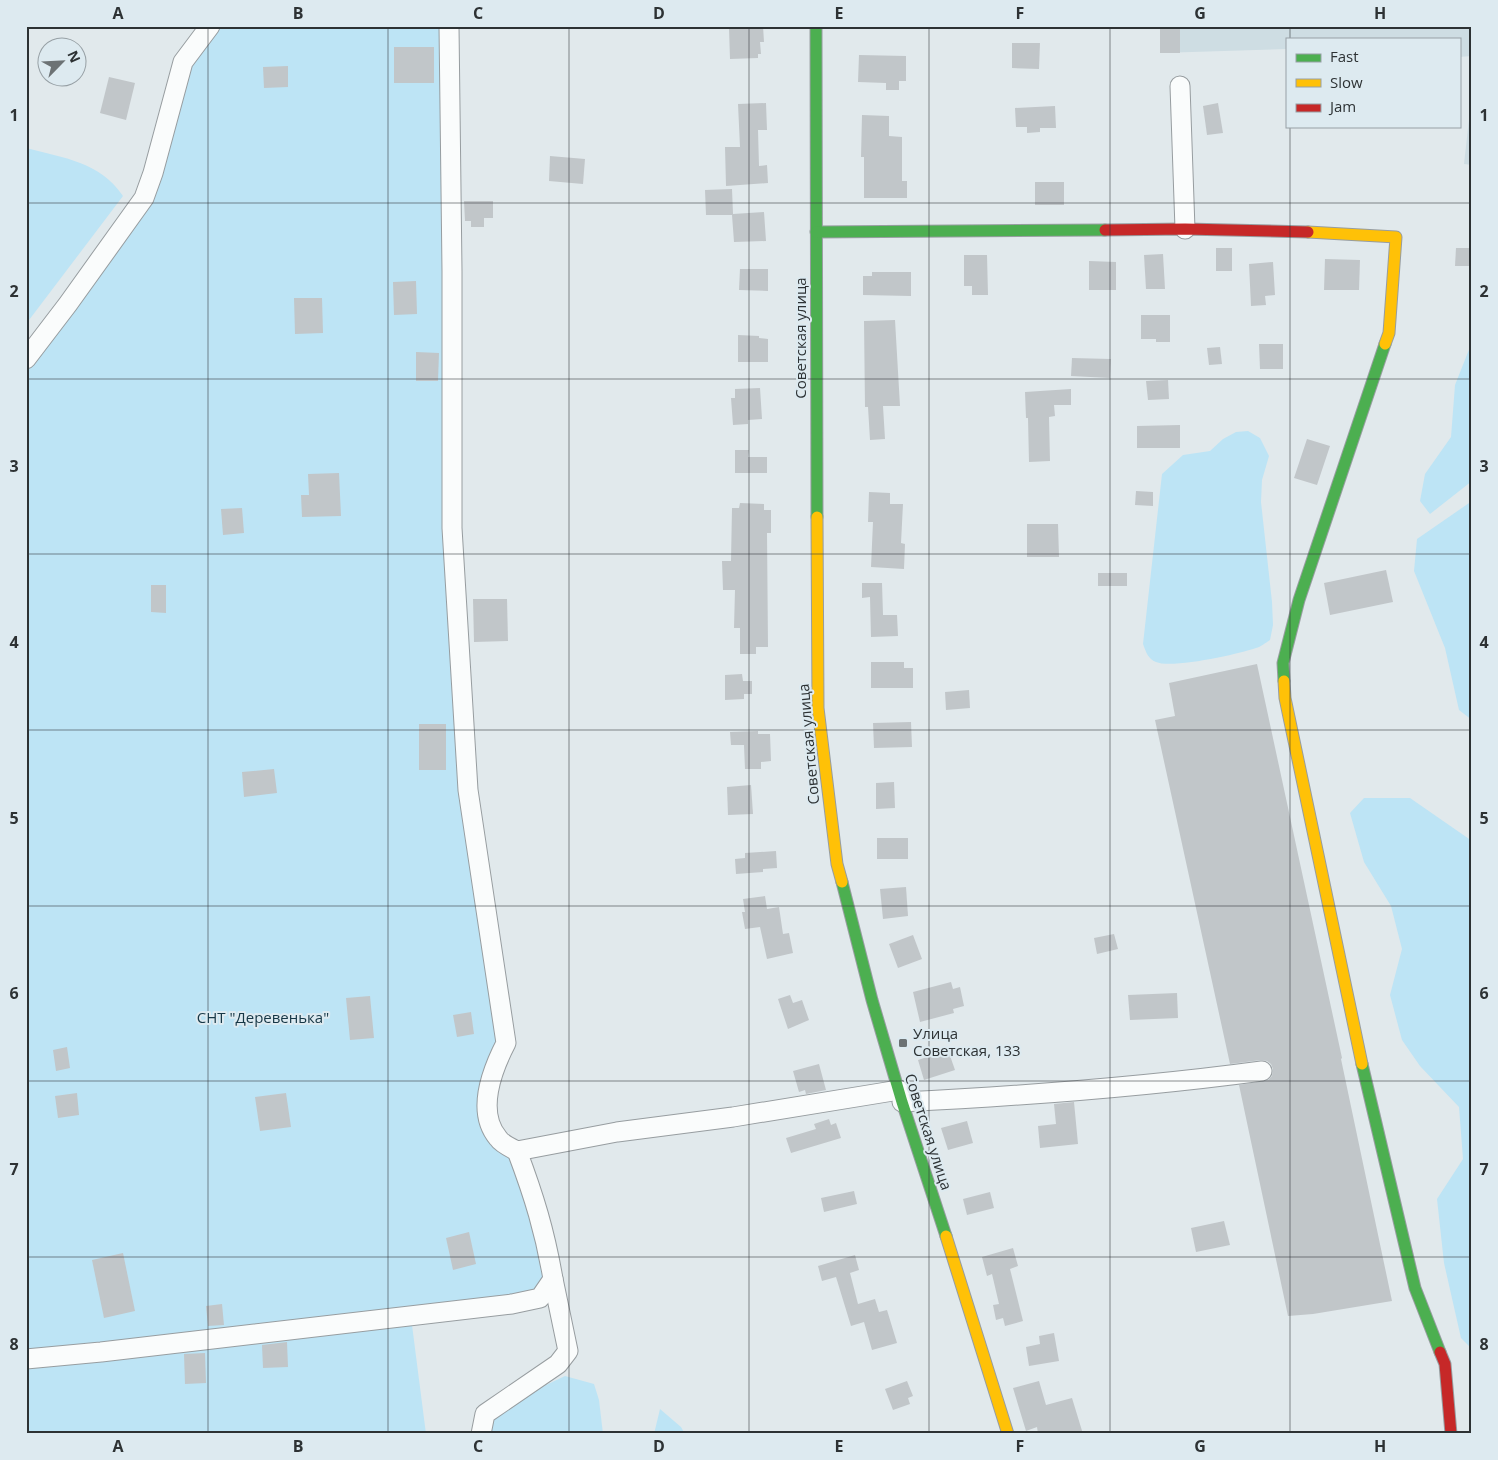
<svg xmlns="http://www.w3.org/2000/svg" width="1498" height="1460" font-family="'Open Sans',sans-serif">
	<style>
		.built { fill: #cedde3 }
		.green { fill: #bde4f5 }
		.building { fill: #c1c6c9 }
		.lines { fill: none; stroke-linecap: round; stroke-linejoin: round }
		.street-casing { stroke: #979da0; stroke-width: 21 }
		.fast-casing { stroke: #979da0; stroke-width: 13 }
		.slow-casing { stroke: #979da0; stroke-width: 13 }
		.jam-casing { stroke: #979da0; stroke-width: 13 }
		.street { stroke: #fafcfc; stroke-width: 19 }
		.fast { stroke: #4caf50; stroke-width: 11 }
		.slow { stroke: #ffc107; stroke-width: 11 }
		.jam { stroke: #c62828; stroke-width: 11 }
		.grid { fill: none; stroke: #2d3234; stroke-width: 1; stroke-opacity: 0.55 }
		.poi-dot { fill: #6c7274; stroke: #ddeaf0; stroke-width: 2 }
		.labels { text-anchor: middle; stroke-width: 4; stroke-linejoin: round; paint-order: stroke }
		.street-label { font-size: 15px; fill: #2d3234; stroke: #ddeaf0 }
		.park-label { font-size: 15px; fill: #163746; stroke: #ddeaf0 }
		.poi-label { font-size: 15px; fill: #2d3234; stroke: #ddeaf0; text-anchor: start }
		.neatline { fill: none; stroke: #2d3234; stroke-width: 2 }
		.grid-label { font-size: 16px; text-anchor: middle; font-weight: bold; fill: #2d3234 }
	</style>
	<rect width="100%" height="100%" fill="#e1e9ec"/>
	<g class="built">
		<polygon points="1472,26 1472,56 1459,57 1459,39 1287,39 1287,49 1160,53 1160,27"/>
		<polygon points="1472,93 1472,165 1464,164"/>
	</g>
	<g class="green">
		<polygon points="210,26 449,26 452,271 468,790 506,1043 487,1119 517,1151 553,1279 540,1298 412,1325 426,1434 26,1434 26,359 144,198 183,62"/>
		<path d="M26,148C64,158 100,162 123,196L26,324Z"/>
		<polygon points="1472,342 1472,481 1430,514 1420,501 1425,474 1451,437 1455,385"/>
		<path d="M1248,431L1260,438L1269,456L1262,480L1261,502L1272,602L1273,625L1270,640C1265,643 1261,647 1256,648C1239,654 1172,669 1156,662C1148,659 1146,652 1143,644L1162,474L1183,455L1210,451L1223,439L1236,432Z"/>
		<polygon points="1472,501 1472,720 1459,710 1445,648 1414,571 1417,539"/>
		<polygon points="1364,798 1410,798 1472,841 1472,1349 1461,1338 1444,1263 1437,1199 1463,1159 1459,1107 1420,1066 1402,1040 1390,995 1402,949 1391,906 1364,862 1350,813"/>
		<polygon points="565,1376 594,1384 599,1400 603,1434 487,1434 485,1414"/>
		<polygon points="660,1409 681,1427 685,1434 654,1434"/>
	</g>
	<g class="building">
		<polygon points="763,26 764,42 760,42 761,54 758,54 758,58 730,59 729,28"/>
		<rect x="1160" y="27" width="20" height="26"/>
		<polygon points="1012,43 1040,43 1039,69 1012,68"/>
		<rect x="394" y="47" width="40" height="36"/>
		<polygon points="859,55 906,56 906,81 899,81 899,90 886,90 886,83 858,82"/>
		<polygon points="288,66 288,87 264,88 263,67"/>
		<polygon points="109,77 135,83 126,120 100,113"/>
		<polygon points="766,103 767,130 758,130 759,166 767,165 768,183 726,186 725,147 740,147 738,104"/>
		<polygon points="1218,103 1223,133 1207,135 1203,106"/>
		<polygon points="1055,106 1056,128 1040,128 1040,132 1027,133 1027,127 1016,127 1015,108"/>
		<polygon points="862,115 889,116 889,136 902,137 902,181 907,181 907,198 864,198 864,157 861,157"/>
		<polygon points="550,156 585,159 583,184 549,181"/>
		<rect x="1035" y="182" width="29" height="23"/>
		<polygon points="732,189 733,214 764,212 766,241 734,242 732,215 706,215 705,190"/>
		<polygon points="464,201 493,201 493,218 484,218 484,227 471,227 471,221 465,221"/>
		<rect x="1216" y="248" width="16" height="23"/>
		<polygon points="1456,248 1472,248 1472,266 1455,266"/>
		<polygon points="1163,254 1165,289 1146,289 1144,255"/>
		<polygon points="964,255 987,255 988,295 972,295 972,286 964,286"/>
		<polygon points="1325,259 1360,260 1359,290 1324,290"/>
		<polygon points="1089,261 1116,262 1116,290 1089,290"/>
		<polygon points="1273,262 1275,295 1265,296 1266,305 1251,306 1249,264"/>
		<polygon points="740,269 768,269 768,291 739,290"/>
		<polygon points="872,272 911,272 911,296 863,295 863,276 872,276"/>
		<polygon points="416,281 417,314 394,315 393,282"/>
		<polygon points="294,298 322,298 323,333 295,334"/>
		<polygon points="1141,315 1170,315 1170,342 1156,342 1156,339 1141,339"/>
		<polygon points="895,320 900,406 883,406 885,439 870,440 868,407 865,407 864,321"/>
		<polygon points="738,335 759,336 759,338 768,339 768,362 738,362"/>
		<polygon points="1259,344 1283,344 1283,369 1260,369"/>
		<polygon points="1220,347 1222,364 1209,365 1207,348"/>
		<polygon points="416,352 439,353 438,381 416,381"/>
		<polygon points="1072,358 1111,359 1110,378 1071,376"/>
		<polygon points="1168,380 1169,399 1148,400 1146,381"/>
		<polygon points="760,388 762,419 748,420 748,424 733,425 731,398 735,398 735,389"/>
		<polygon points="1071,389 1071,405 1054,405 1055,416 1049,417 1050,461 1029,462 1028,418 1026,418 1025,392"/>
		<polygon points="1180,425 1180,448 1137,448 1137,426"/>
		<polygon points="1307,439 1330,446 1317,485 1294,478"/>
		<polygon points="735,450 749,450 748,457 767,457 767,473 735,473"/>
		<polygon points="339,473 341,516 302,517 301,495 309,495 308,474"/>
		<polygon points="1136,491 1153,492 1153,506 1135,505"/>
		<polygon points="869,492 890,493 890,504 903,504 901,543 905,544 904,569 871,567 873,522 868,522"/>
		<polygon points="740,503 764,504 764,510 771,510 771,533 767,533 768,647 756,647 756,654 740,654 740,628 734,628 735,590 723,590 722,561 731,561 732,508 739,508"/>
		<polygon points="242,508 244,533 223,535 221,509"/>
		<polygon points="1027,524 1058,524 1059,557 1027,557"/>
		<polygon points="1386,570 1393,602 1330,615 1324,583"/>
		<rect x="1098" y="573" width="29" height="13"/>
		<polygon points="862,583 882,583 883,615 897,615 898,636 871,637 870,597 862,598"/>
		<polygon points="151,585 166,585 166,613 151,612"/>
		<polygon points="473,599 507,599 508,641 474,642"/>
		<polygon points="871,662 904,662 904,668 913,668 913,688 871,688"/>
		<polygon points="1257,664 1342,1058 1341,1059 1392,1301 1313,1314 1288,1316 1239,1085 1268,1080 1272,1076 1273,1069 1271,1064 1267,1061 1261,1060 1230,1064 1155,720 1175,716 1169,683"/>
		<polygon points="742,674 743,681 752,681 752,694 744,694 744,699 725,700 725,675"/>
		<polygon points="969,690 970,708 946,710 945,692"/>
		<polygon points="911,722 912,747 874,748 873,723"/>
		<rect x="419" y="724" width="27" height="46"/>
		<polygon points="758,731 758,734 770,734 771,761 761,762 761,769 745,769 744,745 731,745 730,732"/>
		<polygon points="274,769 277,793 244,797 242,772"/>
		<polygon points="894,782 895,808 876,809 876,783"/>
		<polygon points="751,785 753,814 728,815 727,787"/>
		<rect x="877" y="838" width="31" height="21"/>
		<polygon points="776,851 777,868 763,869 763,872 736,874 735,859 745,858 745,853"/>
		<polygon points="906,887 908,916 883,919 880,889"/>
		<polygon points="765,896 767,909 779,907 783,934 789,933 793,953 767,959 760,927 745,929 742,912 745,912 743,899"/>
		<polygon points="1114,934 1118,949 1097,954 1094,938"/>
		<polygon points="913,935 922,959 898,968 889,944"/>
		<polygon points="951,982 953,989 960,987 964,1006 953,1009 954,1013 920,1022 913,992"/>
		<polygon points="1177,993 1178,1018 1130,1020 1128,995"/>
		<polygon points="790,995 793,1003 802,1000 809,1020 788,1029 778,999"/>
		<polygon points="370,996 374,1038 350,1040 346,998"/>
		<polygon points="471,1012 474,1034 457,1037 453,1015"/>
		<polygon points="67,1047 70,1068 56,1071 53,1050"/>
		<polygon points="948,1050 955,1070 924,1080 918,1060"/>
		<polygon points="819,1064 826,1090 806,1094 805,1090 799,1092 793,1071"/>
		<polygon points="77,1093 79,1115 58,1118 55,1096"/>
		<polygon points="286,1093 291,1127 260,1131 255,1097"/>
		<polygon points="1074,1102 1078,1144 1040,1148 1038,1126 1056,1124 1054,1104"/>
		<polygon points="829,1119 831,1125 836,1123 841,1138 791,1153 786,1138 816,1129 814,1124"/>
		<polygon points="967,1121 973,1143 948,1150 941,1128"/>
		<polygon points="854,1191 857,1204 824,1212 821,1198"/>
		<polygon points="990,1192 994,1208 967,1215 963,1199"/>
		<polygon points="1224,1221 1230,1245 1196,1252 1191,1228"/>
		<polygon points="469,1232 476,1264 453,1270 446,1238"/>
		<polygon points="1013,1248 1018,1266 1010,1269 1023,1321 1005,1326 1003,1318 996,1320 993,1305 999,1304 992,1274 987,1276 982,1257"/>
		<polygon points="123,1253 135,1311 104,1318 92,1260"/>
		<polygon points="855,1255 859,1270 850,1273 858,1304 875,1299 879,1312 887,1310 897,1343 872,1350 864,1322 851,1326 836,1277 822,1281 818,1266"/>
		<polygon points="222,1304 224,1325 208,1326 206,1306"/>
		<polygon points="1054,1333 1059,1361 1029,1366 1026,1347 1040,1344 1039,1336"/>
		<polygon points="287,1342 288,1367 263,1368 262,1345"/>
		<polygon points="205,1353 206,1383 185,1384 184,1354"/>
		<polygon points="907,1381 913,1396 908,1398 910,1404 893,1410 885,1389"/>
		<polygon points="1039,1381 1046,1405 1072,1398 1083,1434 1038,1434 1037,1427 1026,1431 1013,1388"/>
	</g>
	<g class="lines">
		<g class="street-casing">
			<g id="street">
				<path d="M449,26L452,271V528L468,790L506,1043C492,1070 476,1112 498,1138C502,1144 511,1148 517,1151L617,1132L733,1117L899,1090"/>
				<polyline points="1180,86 1185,229"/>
				<polyline points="26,359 68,304 144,198 153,173 183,62 210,26"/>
				<path d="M902,1102C1022,1096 1143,1087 1262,1071"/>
				<path d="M26,1359L101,1352L512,1304L540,1298L553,1279C545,1232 534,1196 517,1151"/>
				<polyline points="481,1434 485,1414 558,1364 568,1351 553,1279"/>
			</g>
		</g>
		<g class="fast-casing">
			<g id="fast">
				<polyline points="816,26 817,517"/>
				<polyline points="816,232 1105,230"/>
				<polyline points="1284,681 1283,663 1299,600 1385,344"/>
				<polyline points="842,882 872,1000 902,1102 946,1236"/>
				<polyline points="1362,1064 1415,1288 1440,1352"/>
			</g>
		</g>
		<g class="slow-casing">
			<g id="slow">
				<polyline points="1308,232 1396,237 1389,333 1385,344"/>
				<polyline points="817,517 818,708 837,864 842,882"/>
				<polyline points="1284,681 1285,698 1362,1064"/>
				<polyline points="946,1236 1008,1434"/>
			</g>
		</g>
		<g class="jam-casing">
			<g id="jam">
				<polyline points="1105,230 1185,229 1308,232"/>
				<polyline points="1440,1352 1445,1364 1451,1434"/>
			</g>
		</g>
		<use href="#street" class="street"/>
		<use href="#fast" class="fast"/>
		<use href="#slow" class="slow"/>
		<use href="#jam" class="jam"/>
	</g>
	<path class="grid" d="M208,26V1434M388,26V1434M569,26V1434M749,26V1434M929,26V1434M1110,26V1434M1290,26V39M1290,126V1434M26,203H1472M26,379H1472M26,554H1472M26,730H1472M26,906H1472M26,1081H1472M26,1257H1472"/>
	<rect class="poi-dot" x="898" y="1038" width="10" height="10" rx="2.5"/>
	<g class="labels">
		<g class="street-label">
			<text transform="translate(801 338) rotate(-90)" y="5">Советская улица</text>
			<text transform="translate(809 744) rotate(-95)" y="5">Советская улица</text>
			<text transform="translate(928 1132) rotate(72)" y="5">Советская улица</text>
		</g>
		<g class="park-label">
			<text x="263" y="1023">СНТ "Деревенька"</text>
		</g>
		<g class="poi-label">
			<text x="913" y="1039">Улица<tspan x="913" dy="17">Советская, 133</tspan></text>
		</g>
	</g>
	<rect width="1498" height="1460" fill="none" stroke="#ddeaf0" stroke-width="55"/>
	<rect x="1286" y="38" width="175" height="90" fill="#ddeaf0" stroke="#97a0a5"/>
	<rect x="1296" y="54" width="25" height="8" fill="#4caf50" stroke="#97a0a5"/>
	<text x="1330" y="62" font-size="15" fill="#2d3234">Fast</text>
	<rect x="1296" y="79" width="25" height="8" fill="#ffc107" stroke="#97a0a5"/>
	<text x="1330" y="88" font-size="15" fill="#2d3234">Slow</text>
	<rect x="1296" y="104" width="25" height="8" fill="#c62828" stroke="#97a0a5"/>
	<text x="1330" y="112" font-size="15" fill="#2d3234">Jam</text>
	<g transform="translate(62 62) rotate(66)"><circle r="24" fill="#ddeaf0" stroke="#97a0a5"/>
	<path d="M0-4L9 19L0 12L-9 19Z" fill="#6c7274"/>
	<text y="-8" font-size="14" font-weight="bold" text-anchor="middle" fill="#2d3234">N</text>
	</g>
	<rect x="28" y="28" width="1442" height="1404" class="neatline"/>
	<g class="grid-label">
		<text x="118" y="19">A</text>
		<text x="298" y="19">B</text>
		<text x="478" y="19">C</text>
		<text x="659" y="19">D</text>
		<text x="839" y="19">E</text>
		<text x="1020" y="19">F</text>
		<text x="1200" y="19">G</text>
		<text x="1380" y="19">H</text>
		<text x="14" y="121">1</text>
		<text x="1484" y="121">1</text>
		<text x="14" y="297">2</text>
		<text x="1484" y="297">2</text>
		<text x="14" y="472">3</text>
		<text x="1484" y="472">3</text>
		<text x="14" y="648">4</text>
		<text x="1484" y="648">4</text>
		<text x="14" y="824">5</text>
		<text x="1484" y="824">5</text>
		<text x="14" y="999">6</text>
		<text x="1484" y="999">6</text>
		<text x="14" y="1175">7</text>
		<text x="1484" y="1175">7</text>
		<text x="14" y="1350">8</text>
		<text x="1484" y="1350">8</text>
		<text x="118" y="1452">A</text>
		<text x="298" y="1452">B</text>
		<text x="478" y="1452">C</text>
		<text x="659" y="1452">D</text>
		<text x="839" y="1452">E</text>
		<text x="1020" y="1452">F</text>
		<text x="1200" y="1452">G</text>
		<text x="1380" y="1452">H</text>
	</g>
</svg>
